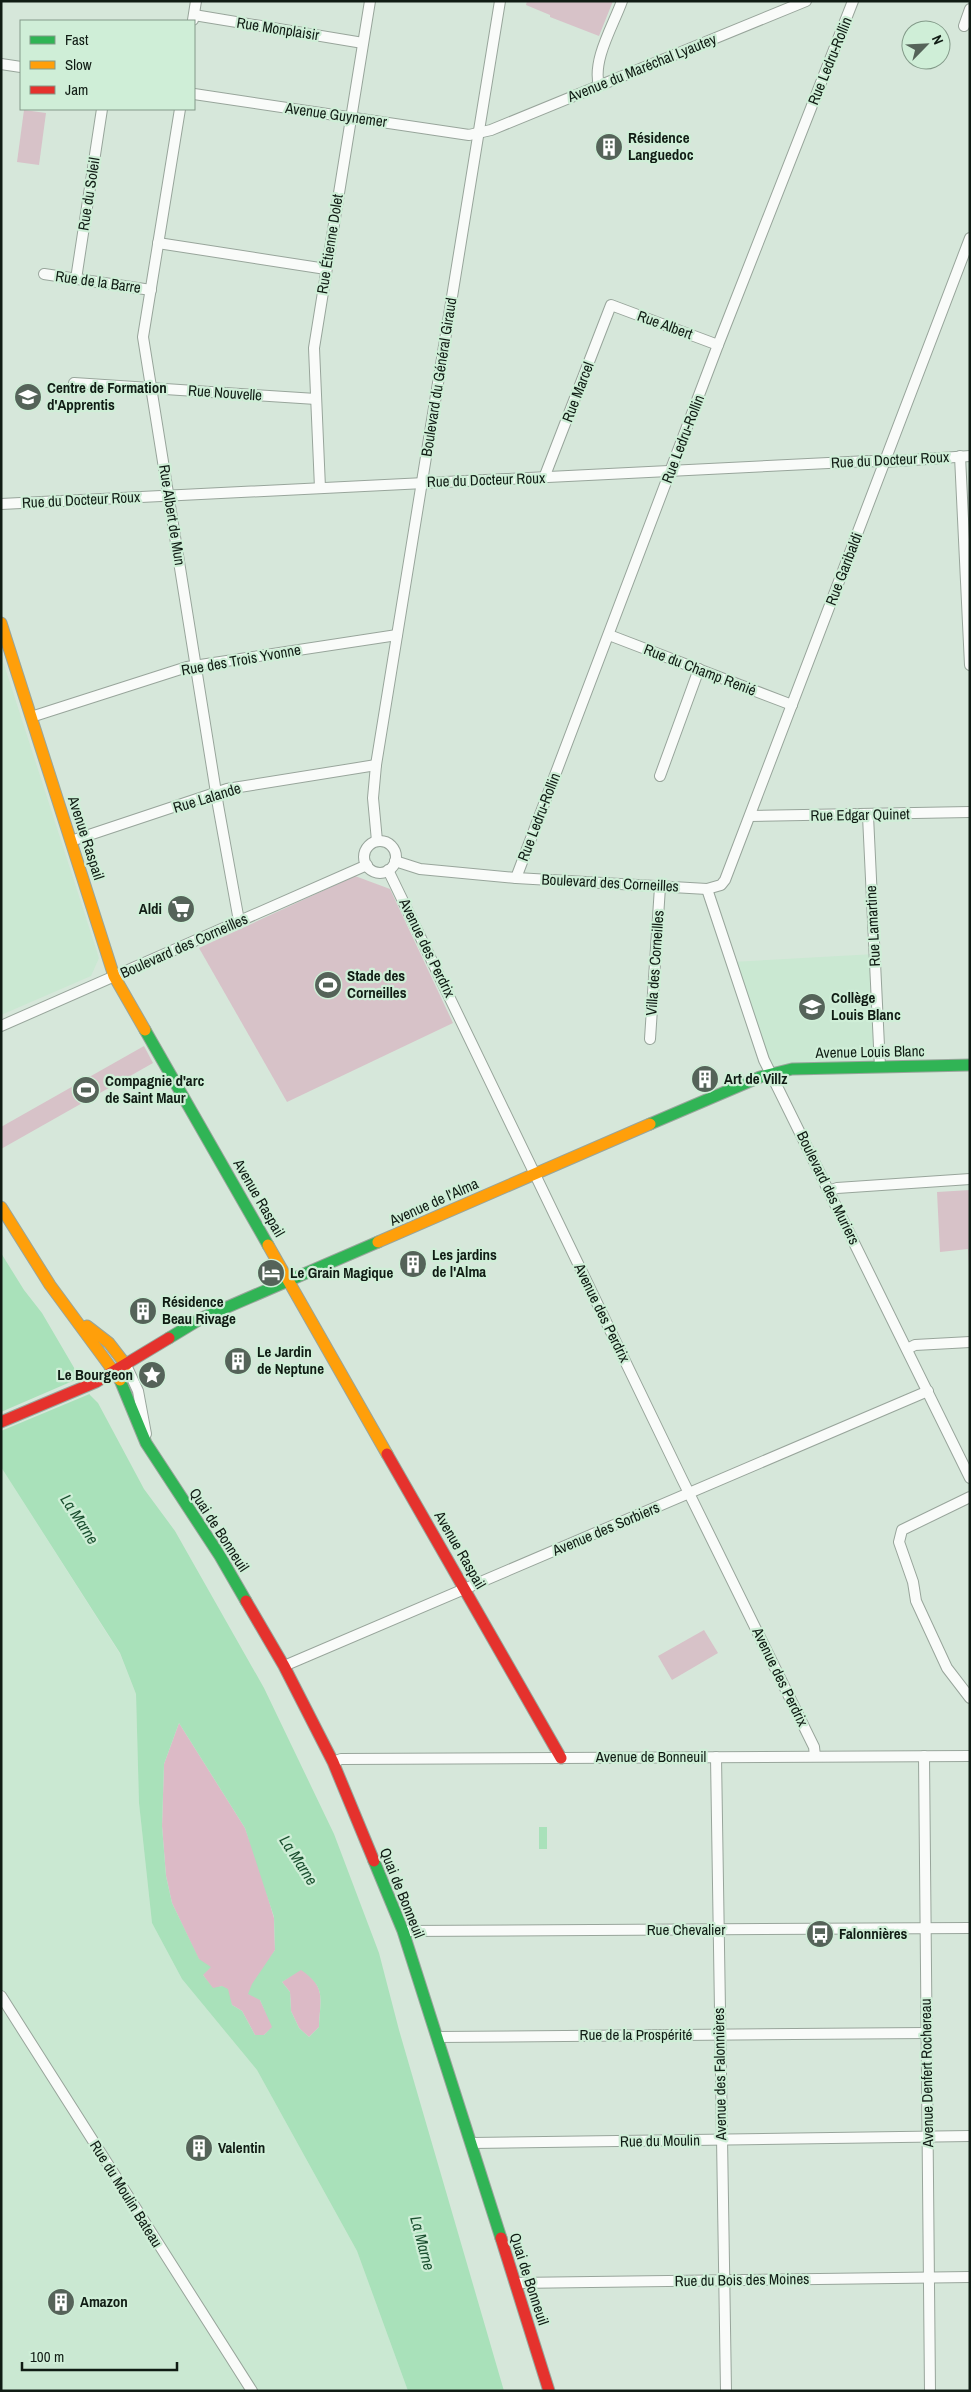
<svg xmlns="http://www.w3.org/2000/svg" width="971" height="2392" font-family="'Archivo Narrow',sans-serif">
	<style>
		.built { fill: #cae8d2 }
		.green { fill: #d7c2c8 }
		.forest { fill: #dcbac6 }
		.water { fill: #a9e1ba; fill-rule: evenodd }
		.pier { fill: #d6e7da }
		.lines { fill: none; stroke-linecap: round; stroke-linejoin: round }
		.street-casing { stroke: #98a59b; stroke-width: 12 }
		.fast-casing { stroke: #98a59b; stroke-width: 13 }
		.slow-casing { stroke: #98a59b; stroke-width: 13 }
		.jam-casing { stroke: #98a59b; stroke-width: 13 }
		.street { stroke: #f9fbf9; stroke-width: 10 }
		.fast { stroke: #30b455; stroke-width: 11 }
		.slow { stroke: #ff9f0a; stroke-width: 11 }
		.jam { stroke: #e5322d; stroke-width: 11 }
		.labels { text-anchor: middle; stroke-width: 4.5; stroke-linejoin: round; paint-order: stroke }
		.street-label { font-size: 15px; fill: #101c14; stroke: #cfeed7 }
		.poi-label { font-size: 15px; font-weight: bold; fill: #101c14; stroke: #cfeed7; text-anchor: start }
		.water-label { font-size: 16px; font-style: italic; fill: #1b5030; stroke: #cfeed7 }
	</style>
	<rect width="100%" height="100%" fill="#d6e7da"/>
	<g class="built">
		<polygon points="1,655 99,958 91,976 1,1015"/>
		<polygon points="875,954 880,1067 771,1073 731,962"/>
		<polygon points="1,1467 120,1654 136,1694 139,1803 152,1923 182,1979 257,2070 357,2251 408,2391 1,2391"/>
	</g>
	<g class="green">
		<polygon points="527,1 613,1 599,36 550,17 550,15 526,5"/>
		<polygon points="24,110 46,113 39,165 17,162"/>
		<polygon points="355,876 390,889 453,1023 287,1102 199,948"/>
		<polygon points="144,1046 153,1063 1,1149 1,1127"/>
		<polygon points="970,1190 970,1280 968,1249 940,1252 937,1192"/>
		<polygon points="704,1630 718,1653 672,1680 658,1656"/>
	</g>
	<g class="forest">
		<polygon points="179,1723 245,1828 259,1867 274,1918 275,1950 265,1967 260,2000 273,2027 264,2035 255,2035 242,2011 232,2005 222,1986 213,1989 203,1975 199,1960 172,1903 166,1876 162,1826 164,1764"/>
		<path d="M301,1969C327,1988 320,1998 319,2027L309,2037L299,2028L291,2011L290,1992L282,1982Z"/>
	</g>
	<g class="water">
		<path d="M1,1253L24,1290L42,1313L90,1395L98,1403L144,1489L175,1531L264,1688L334,1834L379,1953L399,2030L504,2391H408L357,2251L257,2070L182,1979L152,1923L139,1803L136,1694L120,1653L1,1467ZM179,1723L245,1828L274,1917L275,1950L252,1984L248,1994L260,2000L272,2027L264,2035H255L242,2011L232,2005L228,1989L222,1986L213,1988L203,1975L211,1967L199,1959L172,1903L166,1876L162,1826L164,1764ZM301,1970C327,1988 320,1998 319,2027L309,2037L299,2028L291,2011L290,1992L282,1982Z"/>
		<rect x="539" y="1827" width="8" height="22"/>
	</g>
	<polygon class="pier" points="82,1377 92,1393 1,1431 1,1412"/>
	<g class="lines">
		<g class="street-casing">
			<g id="street">
				<polyline points="194,15 363,43"/>
				<polyline points="193,20 196,1"/>
				<polyline points="964,26 970,9"/>
				<polyline points="1,64 21,67"/>
				<path d="M599,86C592,60 613,26 622,1"/>
				<polyline points="194,94 469,135 491,130 806,1"/>
				<polyline points="180,109 143,337 218,805 239,921"/>
				<polyline points="158,243 326,269"/>
				<polyline points="44,274 151,290"/>
				<polyline points="76,279 102,109"/>
				<polyline points="74,383 316,399"/>
				<polyline points="960,456 970,665"/>
				<polyline points="544,478 611,305 718,345"/>
				<polyline points="320,488 314,348 370,1"/>
				<polyline points="1,504 869,461 884,462 970,456"/>
				<polyline points="609,635 792,705"/>
				<polyline points="31,717 187,667 397,635"/>
				<polyline points="660,776 699,669"/>
				<polyline points="750,816 970,812"/>
				<polyline points="868,816 880,1067"/>
				<polyline points="71,841 227,789 376,765"/>
				<polyline points="377,841 373,798 376,765 500,1"/>
				<circle cx="380" cy="857" r="16"/>
				<polyline points="395,861 420,869 516,878 707,889 721,885 725,880 970,238"/>
				<polyline points="388,870 682,1479 814,1747 815,1756"/>
				<polyline points="516,878 718,345 853,1"/>
				<polyline points="707,889 764,1060 970,1478"/>
				<polyline points="1,1026 367,865"/>
				<polyline points="650,1039 660,887"/>
				<polyline points="829,1191 837,1188 970,1179"/>
				<polyline points="907,1349 915,1345 970,1342"/>
				<polyline points="126,1365 138,1391 146,1434"/>
				<polyline points="970,1497 902,1530 899,1542 913,1582 916,1601 947,1668 970,1698"/>
				<polyline points="284,1666 928,1391"/>
				<polyline points="924,1756 930,2391"/>
				<polyline points="716,1757 726,2391"/>
				<polyline points="333,1762 341,1759 970,1756"/>
				<polyline points="403,1931 970,1928"/>
				<polyline points="1,1996 252,2391"/>
				<polyline points="437,2037 926,2033"/>
				<polyline points="471,2143 970,2136"/>
				<polyline points="515,2283 970,2277"/>
			</g>
		</g>
		<g class="fast-casing">
			<g id="fast">
				<polyline points="145,1030 268,1245"/>
				<polyline points="650,1124 760,1077 792,1069 970,1065"/>
				<polyline points="169,1338 202,1318 378,1242"/>
				<polyline points="120,1380 146,1443 220,1556 246,1601"/>
				<polyline points="374,1861 403,1931 501,2238"/>
			</g>
		</g>
		<g class="slow-casing">
			<g id="slow">
				<polyline points="1,623 114,976 145,1030"/>
				<polyline points="1,1207 50,1285 120,1380"/>
				<polyline points="378,1242 650,1124"/>
				<polyline points="268,1245 387,1454"/>
				<polyline points="87,1326 109,1343 126,1365"/>
			</g>
		</g>
		<g class="jam-casing">
			<g id="jam">
				<polyline points="1,1422 96,1382 169,1338"/>
				<polyline points="387,1454 561,1758"/>
				<polyline points="246,1601 284,1666 333,1762 374,1861"/>
				<polyline points="501,2238 549,2391"/>
			</g>
		</g>
		<use href="#street" class="street"/>
		<use href="#fast" class="fast"/>
		<use href="#slow" class="slow"/>
		<use href="#jam" class="jam"/>
	</g>
	<defs>
		<g id="building-disc" transform="scale(1.4375)"><circle r="9.5" fill="#556359" stroke="#cfeed7"/><path d="M-4-6H4V6H1V3H-1V6H-4ZM-2.5-4.3h1.7v1.8h-1.7ZM.8-4.3h1.7v1.8H.8ZM-2.5-1h1.7V.8h-1.7ZM.8-1h1.7V.8H.8Z" fill="#fff"/></g>
		<g id="university-disc" transform="scale(1.4375)"><circle r="9.5" fill="#556359" stroke="#cfeed7"/><path d="M0-5L7-2L0 1L-7-2ZM-4 1L0 2.5L4 1V4Q0 6-4 4Z" fill="#fff"/></g>
		<g id="supermarket-disc" transform="scale(1.4375)"><circle r="9.5" fill="#556359" stroke="#cfeed7"/><path d="M-6-5.5h2.5l.6 2H6L4.5 2H-2.5L-4.4-4H-6ZM-1.5 3.2a1.3 1.3 0 1 0 .1 0ZM3 3.2a1.3 1.3 0 1 0 .1 0Z" fill="#fff"/></g>
		<g id="stadium-disc" transform="scale(1.4375)"><circle r="9.5" fill="#556359" stroke="#cfeed7"/><path d="M0-5a6.5 5 0 1 0 0 10a6.5 5 0 1 0 0-10ZM-3.5-1.8h7v3.6h-7Z" fill="#fff"/></g>
		<g id="school-disc" transform="scale(1.4375)"><circle r="9.5" fill="#556359" stroke="#cfeed7"/><path d="M0-5L7-2L0 1L-7-2ZM-4 1L0 2.5L4 1V4Q0 6-4 4Z" fill="#fff"/></g>
		<g id="hotel-disc" transform="scale(1.4375)"><circle r="9.5" fill="#556359" stroke="#cfeed7"/><path d="M-6-4.5h1.5V1H6V5H4.5V3h-9V5H-6ZM-4 0a1.8 1.8 0 1 1 3.6 0ZM.5 0V-2.5h3Q6-2.5 6 0Z" fill="#fff"/></g>
		<g id="sight-disc" transform="scale(1.4375)"><circle r="9.5" fill="#556359" stroke="#cfeed7"/><path d="M0-6L1.8-2.2L6-1.7L2.9 1.2L3.7 5.4L0 3.3L-3.7 5.4L-2.9 1.2L-6-1.7L-1.8-2.2Z" fill="#fff"/></g>
		<g id="bus-disc" transform="scale(1.4375)"><circle r="9.5" fill="#556359" stroke="#cfeed7"/><path d="M-5-6H5V4H4V6H2V4H-2V6H-4V4H-5ZM-3.5-4V0h7V-4ZM-3.5 1.2v1.5H-2V1.2ZM2 1.2v1.5H3.5V1.2Z" fill="#fff"/></g>
	</defs>
	<g fill-rule="evenodd">
		<use href="#building-disc" x="609" y="147"/>
		<use href="#university-disc" x="28" y="397"/>
		<use href="#supermarket-disc" x="181" y="909"/>
		<use href="#stadium-disc" x="328" y="985"/>
		<use href="#school-disc" x="812" y="1007"/>
		<use href="#building-disc" x="705" y="1079"/>
		<use href="#stadium-disc" x="86" y="1090"/>
		<use href="#building-disc" x="413" y="1264"/>
		<use href="#hotel-disc" x="271" y="1273"/>
		<use href="#building-disc" x="143" y="1311"/>
		<use href="#building-disc" x="238" y="1361"/>
		<use href="#sight-disc" x="152" y="1375"/>
		<use href="#bus-disc" x="820" y="1934"/>
		<use href="#building-disc" x="199" y="2148"/>
		<use href="#building-disc" x="61" y="2302"/>
	</g>
	<g class="labels">
		<g class="street-label">
			<text transform="translate(278 29) rotate(9)" y="5">Rue Monplaisir</text>
			<text transform="translate(830 61) rotate(-68)" y="5">Rue Ledru-Rollin</text>
			<text transform="translate(642 68) rotate(-22)" y="5">Avenue du Maréchal Lyautey</text>
			<text transform="translate(336 115) rotate(8)" y="5">Avenue Guynemer</text>
			<text transform="translate(89 194) rotate(-81)" y="5">Rue du Soleil</text>
			<text transform="translate(330 244) rotate(-81)" y="5">Rue Étienne Dolet</text>
			<text transform="translate(98 282) rotate(8)" y="5">Rue de la Barre</text>
			<text transform="translate(665 325) rotate(20)" y="5">Rue Albert</text>
			<text transform="translate(439 377) rotate(-81)" y="5">Boulevard du Général Giraud</text>
			<text transform="translate(578 392) rotate(-69)" y="5">Rue Marcel</text>
			<text transform="translate(225 393) rotate(4)" y="5">Rue Nouvelle</text>
			<text transform="translate(683 439) rotate(-69)" y="5">Rue Ledru-Rollin</text>
			<text transform="translate(890 460) rotate(-3)" y="5">Rue du Docteur Roux</text>
			<text transform="translate(486 480) rotate(-2)" y="5">Rue du Docteur Roux</text>
			<text transform="translate(81 500) rotate(-3)" y="5">Rue du Docteur Roux</text>
			<text transform="translate(172 515) rotate(81)" y="5">Rue Albert de Mun</text>
			<text transform="translate(844 569) rotate(-69)" y="5">Rue Garibaldi</text>
			<text transform="translate(241 660) rotate(-10)" y="5">Rue des Trois Yvonne</text>
			<text transform="translate(700 670) rotate(21)" y="5">Rue du Champ Renié</text>
			<text transform="translate(207 798) rotate(-17)" y="5">Rue Lalande</text>
			<text transform="translate(860 815) rotate(-1)" y="5">Rue Edgar Quinet</text>
			<text transform="translate(539 817) rotate(-69)" y="5">Rue Ledru-Rollin</text>
			<text transform="translate(86 838) rotate(72)" y="5">Avenue Raspail</text>
			<text transform="translate(610 883) rotate(3)" y="5">Boulevard des Corneilles</text>
			<text transform="translate(873 926) rotate(-93)" y="5">Rue Lamartine</text>
			<text transform="translate(184 946) rotate(-24)" y="5">Boulevard des Corneilles</text>
			<text transform="translate(427 948) rotate(64)" y="5">Avenue des Perdrix</text>
			<text transform="translate(655 963) rotate(-86)" y="5">Villa des Corneilles</text>
			<text transform="translate(870 1052) rotate(-1)" y="5">Avenue Louis Blanc</text>
			<text transform="translate(828 1188) rotate(64)" y="5">Boulevard des Muriers</text>
			<text transform="translate(259 1198) rotate(60)" y="5">Avenue Raspail</text>
			<text transform="translate(434 1202) rotate(-24)" y="5">Avenue de l'Alma</text>
			<text transform="translate(602 1313) rotate(64)" y="5">Avenue des Perdrix</text>
			<text transform="translate(606 1529) rotate(-23)" y="5">Avenue des Sorbiers</text>
			<text transform="translate(219 1530) rotate(57)" y="5">Quai de Bonneuil</text>
			<text transform="translate(460 1550) rotate(60)" y="5">Avenue Raspail</text>
			<text transform="translate(780 1677) rotate(64)" y="5">Avenue des Perdrix</text>
			<text x="651" y="1762">Avenue de Bonneuil</text>
			<text transform="translate(402 1893) rotate(68)" y="5">Quai de Bonneuil</text>
			<text x="686" y="1935">Rue Chevalier</text>
			<text x="636" y="2040">Rue de la Prospérité</text>
			<text transform="translate(927 2073) rotate(-91)" y="5">Avenue Denfert Rochereau</text>
			<text transform="translate(720 2074) rotate(-91)" y="5">Avenue des Falonnières</text>
			<text transform="translate(660 2141) rotate(-1)" y="5">Rue du Moulin</text>
			<text transform="translate(126 2194) rotate(58)" y="5">Rue du Moulin Bateau</text>
			<text transform="translate(529 2279) rotate(72)" y="5">Quai de Bonneuil</text>
			<text transform="translate(742 2280) rotate(-1)" y="5">Rue du Bois des Moines</text>
		</g>
		<g class="poi-label">
			<text x="628" y="143">Résidence<tspan x="628" dy="17">Languedoc</tspan></text>
			<text x="47" y="393">Centre de Formation<tspan x="47" dy="17">d'Apprentis</tspan></text>
			<text x="162" y="914" text-anchor="end">Aldi</text>
			<text x="347" y="981">Stade des<tspan x="347" dy="17">Corneilles</tspan></text>
			<text x="831" y="1003">Collège<tspan x="831" dy="17">Louis Blanc</tspan></text>
			<text x="724" y="1084">Art de Villz</text>
			<text x="105" y="1086">Compagnie d'arc<tspan x="105" dy="17">de Saint Maur</tspan></text>
			<text x="432" y="1260">Les jardins<tspan x="432" dy="17">de l'Alma</tspan></text>
			<text x="290" y="1278">Le Grain Magique</text>
			<text x="162" y="1307">Résidence<tspan x="162" dy="17">Beau Rivage</tspan></text>
			<text x="257" y="1357">Le Jardin<tspan x="257" dy="17">de Neptune</tspan></text>
			<text x="133" y="1380" text-anchor="end">Le Bourgeon</text>
			<text x="839" y="1939">Falonnières</text>
			<text x="218" y="2153">Valentin</text>
			<text x="80" y="2307">Amazon</text>
		</g>
		<g class="water-label">
			<text transform="translate(80 1519) rotate(57)" y="6">La Marne</text>
			<text transform="translate(299 1860) rotate(57)" y="6">La Marne</text>
			<text transform="translate(423 2243) rotate(75)" y="6">La Marne</text>
		</g>
	</g>
	<rect width="971" height="2392" fill="none" stroke="#101c14" stroke-width="5"/>
	<rect x="20" y="20" width="175" height="90" fill="#cfeed7" stroke="#839a89"/>
	<rect x="30" y="36" width="25" height="8" fill="#30b455" stroke="#839a89"/>
	<text x="65" y="45" font-size="15" fill="#101c14">Fast</text>
	<rect x="30" y="61" width="25" height="8" fill="#ff9f0a" stroke="#839a89"/>
	<text x="65" y="70" font-size="15" fill="#101c14">Slow</text>
	<rect x="30" y="86" width="25" height="8" fill="#e5322d" stroke="#839a89"/>
	<text x="65" y="95" font-size="15" fill="#101c14">Jam</text>
	<g transform="translate(926 45) rotate(66)"><circle r="24" fill="#cfeed7" stroke="#839a89"/>
	<path d="M0-4L9 19L0 12L-9 19Z" fill="#556359"/>
	<text y="-8" font-size="14" font-weight="bold" text-anchor="middle" fill="#101c14">N</text>
	</g>
	<path d="M22 2362v8h155v-8" fill="none" stroke="#101c14" stroke-width="2.5"/>
	<text x="30" y="2362" font-size="15" fill="#101c14" stroke="#cfeed7" stroke-width="4" paint-order="stroke">100 m</text>
</svg>
